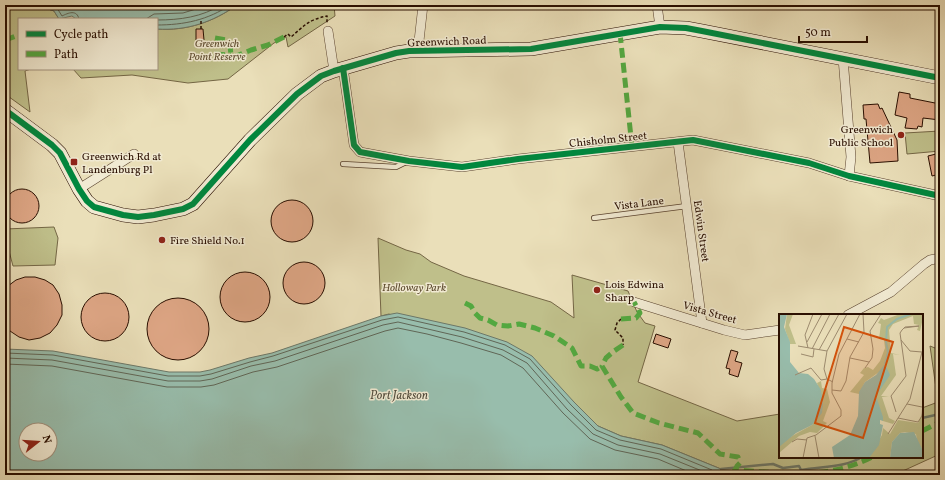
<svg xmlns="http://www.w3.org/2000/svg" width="945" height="480" font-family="Vollkorn,serif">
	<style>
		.green { fill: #bfbf8a; stroke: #746645 }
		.water { fill: #98bdac; stroke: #6c7767; fill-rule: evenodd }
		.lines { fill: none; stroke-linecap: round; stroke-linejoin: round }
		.shore { stroke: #606656; stroke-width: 1 }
		.stream { stroke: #6c7767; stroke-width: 2.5 }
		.building { fill: #dda584; stroke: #290e00 }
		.lane-casing { stroke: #59422e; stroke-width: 6 }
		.street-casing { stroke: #59422e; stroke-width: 10 }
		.secondary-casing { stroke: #290e00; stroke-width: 14 }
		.path { stroke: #290e00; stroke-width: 1.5; stroke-dasharray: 3 2; stroke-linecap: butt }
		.lane { stroke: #f1ead2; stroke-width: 4.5 }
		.street { stroke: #f1ead2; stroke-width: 9 }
		.secondary { stroke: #f1ead2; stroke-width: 13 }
		.quiet { stroke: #53a840; stroke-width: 5; stroke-dasharray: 10 5; stroke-linecap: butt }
		.cycleway-casing { stroke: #f1ead2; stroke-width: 8 }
		.cycleway { stroke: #00873e; stroke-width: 6 }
		.poi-dot { fill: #8f2418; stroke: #f1ead2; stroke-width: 1.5 }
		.labels { text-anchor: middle; stroke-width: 3; stroke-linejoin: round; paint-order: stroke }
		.street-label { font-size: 11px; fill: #290e00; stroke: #f1ead2 }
		.park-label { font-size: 11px; font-style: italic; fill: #5e4c30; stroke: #f1ead2 }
		.poi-label { font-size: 11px; fill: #290e00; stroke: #f1ead2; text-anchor: start }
		.water-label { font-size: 12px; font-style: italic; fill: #504b3c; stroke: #f1ead2 }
		.inset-river { fill: none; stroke: #98bdac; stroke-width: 2 }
		.inset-road { fill: none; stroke: #9d8b6f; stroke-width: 1 }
		.view { fill: #d5520b; fill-opacity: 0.15; stroke: #d5520b; stroke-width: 2 }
		.inset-edge { fill: none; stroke: #290e00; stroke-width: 2 }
	</style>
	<rect width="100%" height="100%" fill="#eadfb9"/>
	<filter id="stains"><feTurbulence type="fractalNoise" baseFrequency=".005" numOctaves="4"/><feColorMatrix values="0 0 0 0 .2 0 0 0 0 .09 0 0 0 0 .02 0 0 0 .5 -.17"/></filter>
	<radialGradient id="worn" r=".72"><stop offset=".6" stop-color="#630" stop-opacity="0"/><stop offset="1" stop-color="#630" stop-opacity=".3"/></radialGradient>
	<g class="green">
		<polygon points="5,5 36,5 54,11 59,19 19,19 19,69 31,69 25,71 30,112 5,94"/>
		<path d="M237,5H334L335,16L288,47L286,37L274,43L228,79L188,83L132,75L81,78L73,69H157V29C187,31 213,22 237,5Z"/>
		<polygon points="940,131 940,151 907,154 905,133"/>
		<polygon points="54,227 58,238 55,265 13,266 5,236 5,229"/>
		<polygon points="378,238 406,250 420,254 431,262 464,276 551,302 574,318 572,275 628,291 637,312 645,323 655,326 638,382 737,421 780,414 780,457 922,457 922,408 938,402 930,346 940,350 940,454 894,475 715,475 721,469 662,445 621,436 598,426 574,402 389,314 381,316"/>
	</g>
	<g class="water">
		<path d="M36,5H237C213,22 187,31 157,29V19H76L72,16L59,19L54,11Z"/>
		<path d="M397,313L465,328L507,342L532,356L574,402L598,426L621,436L662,445L721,469L715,475H5V349L53,351L169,372H200L210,370L249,358L272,353L381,316ZM26,430H50V454H26Z"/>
	</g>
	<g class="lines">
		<g class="shore">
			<path d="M48,5L57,8L62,16C68,13 77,9 79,19"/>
			<polyline points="146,19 154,14 183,13 209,5"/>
			<path d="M157,20C180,20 202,17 221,5"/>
			<path d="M157,25C184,25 208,20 230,5"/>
			<polyline points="5,353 53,355 168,376 200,376 211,374 250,362 273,356 382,320 398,317 464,332 505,345 530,359 571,405 596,430 620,440 661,449 712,470 713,475"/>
			<polyline points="5,358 52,360 168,381 200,381 212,379 251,366 275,361 383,325 398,322 462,337 503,350 527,363 567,409 593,434 618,445 660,454 707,473 708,475"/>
			<polyline points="5,364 52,366 167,387 201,387 214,385 253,372 277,367 385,331 398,328 427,334 461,343 501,355 523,368 563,413 590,439 615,450 658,459 696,475"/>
		</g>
		<g class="stream">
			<polyline points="922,418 940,414"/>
			<path d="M721,469L773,464L783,468L799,466L801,470C822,466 844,468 862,457"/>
		</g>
	</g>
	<g class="building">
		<polygon points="196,29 203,29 204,40 196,40"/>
		<polygon points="899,92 910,94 910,98 940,104 940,120 923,118 922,127 918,126 917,129 905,128 907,118 895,115"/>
		<polygon points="878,104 880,109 882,108 897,140 898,161 870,163 866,119 864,119 863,105"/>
		<polygon points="940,153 940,174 932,176 928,156"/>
		<circle cx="22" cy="206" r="17"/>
		<circle cx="292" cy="221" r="21"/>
		<circle cx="304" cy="283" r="21"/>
		<circle cx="245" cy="297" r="25"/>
		<polygon points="25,277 35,277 45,280 53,285 59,294 62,305 62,315 57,325 50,333 40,338 29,340 19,337 10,331 5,325 5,291 8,286 16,280"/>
		<circle cx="105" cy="317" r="24"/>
		<circle cx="178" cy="329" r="31"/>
		<polygon points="656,334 671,339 668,348 653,343"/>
		<polygon points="731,350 738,352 735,361 742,363 738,377 729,374 730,369 726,368"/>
	</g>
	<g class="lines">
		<g class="lane-casing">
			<g id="lane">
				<polyline points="343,164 396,167 406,162"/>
				<polyline points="594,218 687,206"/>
			</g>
		</g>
		<g class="street-casing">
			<g id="street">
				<polyline points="657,5 660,27"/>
				<polyline points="328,31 334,71"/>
				<polyline points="418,50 423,5"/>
				<polyline points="843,58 851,157 849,176"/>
				<polyline points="343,68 354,145 360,152 409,161 462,167 518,159 693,140 809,163 849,176 940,196"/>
				<polyline points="678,142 702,323"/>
				<polyline points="79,189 134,154"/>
				<polyline points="634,302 724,330 745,335 780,330"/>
				<polyline points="848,315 891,292 924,264 930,260 940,258"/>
			</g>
		</g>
		<g class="secondary-casing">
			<polyline id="secondary" points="5,110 52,145 60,153 79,189 87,201 94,207 123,215 138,217 154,215 183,209 193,204 250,140 297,94 321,76 334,71 396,53 409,51 531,49 660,27 686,28 702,31 940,78"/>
		</g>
		<g class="path">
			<polyline points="201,21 201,29"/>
			<path d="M284,37L288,34L291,37C305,25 308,20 327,16V23"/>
			<polyline points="621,319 617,323 615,330 623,338 623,345"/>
		</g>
		<use href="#lane" class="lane"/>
		<use href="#street" class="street"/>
		<use href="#secondary" class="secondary"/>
		<g class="quiet">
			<polyline points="620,33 632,147"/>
			<polyline points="215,38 226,40 230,46 231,55 234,57 251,50 268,45 284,37"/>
			<polyline points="5,40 19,35"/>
			<polyline points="215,54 231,55"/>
			<polyline points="465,303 471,306 475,313 480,318 488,320 497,325 508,326 519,324 535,328 554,336 572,348 581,366 590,366 597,369 602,366"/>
			<polyline points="621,319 636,318 640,313 634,302"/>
			<polyline points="623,345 614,351 606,358 602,366 621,397 633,413 659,423 698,433 720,454 738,457 740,463 737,466 735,470"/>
			<polyline points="922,431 940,422"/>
			<path d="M731,475L735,470C784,473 827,480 872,457"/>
		</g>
		<g class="cycleway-casing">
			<g id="cycleway">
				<polyline points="343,68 354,145 360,152 409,161 462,167 518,159 693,140 809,163 849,176 940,196"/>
				<polyline points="5,110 52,145 60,153 79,189 87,201 94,207 123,215 138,217 154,215 183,209 193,204 250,140 297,94 321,76 334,71 396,53 409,51 531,49 660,27 686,28 702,31 940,78"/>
			</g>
		</g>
		<use href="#cycleway" class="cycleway"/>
	</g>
	<g class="poi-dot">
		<circle cx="901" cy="135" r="4"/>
		<rect x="70" y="158" width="8" height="8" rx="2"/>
		<circle cx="162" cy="240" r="4"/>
		<circle cx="597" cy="290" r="4"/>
	</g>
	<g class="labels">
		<g class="street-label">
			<text transform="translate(447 41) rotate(-2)" y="4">Greenwich Road</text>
			<text transform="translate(608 139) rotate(-6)" y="4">Chisholm Street</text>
			<text transform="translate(639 203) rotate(-7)" y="4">Vista Lane</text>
			<text transform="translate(702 231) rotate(82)" y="4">Edwin Street</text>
			<text transform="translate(710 312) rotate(16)" y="4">Vista Street</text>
		</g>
		<g class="park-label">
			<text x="217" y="47">Greenwich<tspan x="217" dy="13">Point Reserve</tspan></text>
			<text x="414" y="291">Holloway Park</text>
		</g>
		<g class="poi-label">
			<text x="893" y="133" text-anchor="end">Greenwich<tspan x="893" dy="13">Public School</tspan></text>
			<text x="82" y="160">Greenwich Rd at<tspan x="82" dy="13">Landenburg Pl</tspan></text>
			<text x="170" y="244">Fire Shield No.1</text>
			<text x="605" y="288">Lois Edwina<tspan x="605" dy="13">Sharp</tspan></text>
		</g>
		<g class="water-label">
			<text x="399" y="399">Port Jackson</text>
		</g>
	</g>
	<g transform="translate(779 314)">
		<rect width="144" height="144" fill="#eadfb9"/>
		<path d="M8,0H14L10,11L17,30H11L6,15ZM121,0H144V4L141,17L138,16L140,11L135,10L134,2L114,10L110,16L112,39L121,41L114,40L117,61L102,82H110L103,83L110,104L116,107L114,110L104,107L97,88L100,58L86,68L80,80L71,78L85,61L81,59L85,54L89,53L94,56L101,47L106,34L105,26L100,25L102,10L99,9L102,4L105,6ZM42,67L43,74L48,75L51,88L44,107L48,109L38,119L31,118L20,122L0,139V133L4,127L33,111L39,102L44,88L38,69ZM144,97V137L139,132L137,120L126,118L121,119L113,128L111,144H90L103,121L104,114L111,120L119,106L139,109Z" fill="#bfbf8a"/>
		<path d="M0,0H8L5,13L11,28V48L20,59L29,60L35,65L42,76L44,90L43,99L33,111L17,119L0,133ZM106,50L111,61L97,82L104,103V107L101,106V110L104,111L100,131L90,144H55L53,133L71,121L79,102L80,78L86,68L97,61ZM135,118L144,137V144H111L113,128L121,119Z" fill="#98bdac"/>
		<path class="inset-river" d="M106,50L109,38L107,28L108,13L118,5L132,0M0,58L14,61M0,60L15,80M0,109L13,95L18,69L17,62"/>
		<path class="inset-road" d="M91,17L102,0M121,19L123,16L126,13L140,12L125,14M68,25L80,28M122,26L131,37L143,38M28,28L43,0M19,32L48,37M29,34L26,21L34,0M33,35L51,0M40,36L60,0M22,40L34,43L35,35M71,44L90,48M86,54L93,44L94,35L91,17M16,61L32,54L42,66L48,65L54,68M48,65L45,55L48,37L68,0M53,76L62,77L67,67L71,43L85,18L84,0M128,90L143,93M117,98L112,82L127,62L121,19M119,104L139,108L143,102L144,87M109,120L131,85L143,38M36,122L40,144M13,128L18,125L28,126M24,144L28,124L37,121L62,102V96L53,79V69L60,40L81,0"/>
		<path class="view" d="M65,13L114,28L84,124L36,109Z"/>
		<rect width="144" height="144" class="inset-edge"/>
	</g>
	<rect width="945" height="480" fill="none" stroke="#eadfb9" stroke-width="20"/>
	<rect x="6" y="6" width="933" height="468" fill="none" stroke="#290e00" stroke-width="2"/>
	<rect x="10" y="10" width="925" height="460" fill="none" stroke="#290e00"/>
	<rect x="18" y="18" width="140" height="52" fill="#f1ead2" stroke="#a1927e"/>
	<rect x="26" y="31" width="20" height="6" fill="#00873e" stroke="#a1927e"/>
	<text x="54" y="38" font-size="12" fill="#290e00">Cycle path</text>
	<rect x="26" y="51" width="20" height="6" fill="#53a840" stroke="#a1927e"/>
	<text x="54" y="58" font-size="12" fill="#290e00">Path</text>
	<g transform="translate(38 442) rotate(73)"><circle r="19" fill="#f1ead2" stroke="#a1927e"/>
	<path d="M0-3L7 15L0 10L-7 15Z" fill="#8f2418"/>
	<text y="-6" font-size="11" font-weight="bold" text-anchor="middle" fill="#290e00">N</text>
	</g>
	<path d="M799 36v6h68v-6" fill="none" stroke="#290e00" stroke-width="2"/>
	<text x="805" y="36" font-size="12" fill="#290e00" stroke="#f1ead2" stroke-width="3" paint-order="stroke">50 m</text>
	<rect width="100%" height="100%" filter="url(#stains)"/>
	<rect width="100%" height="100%" fill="url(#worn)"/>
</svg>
